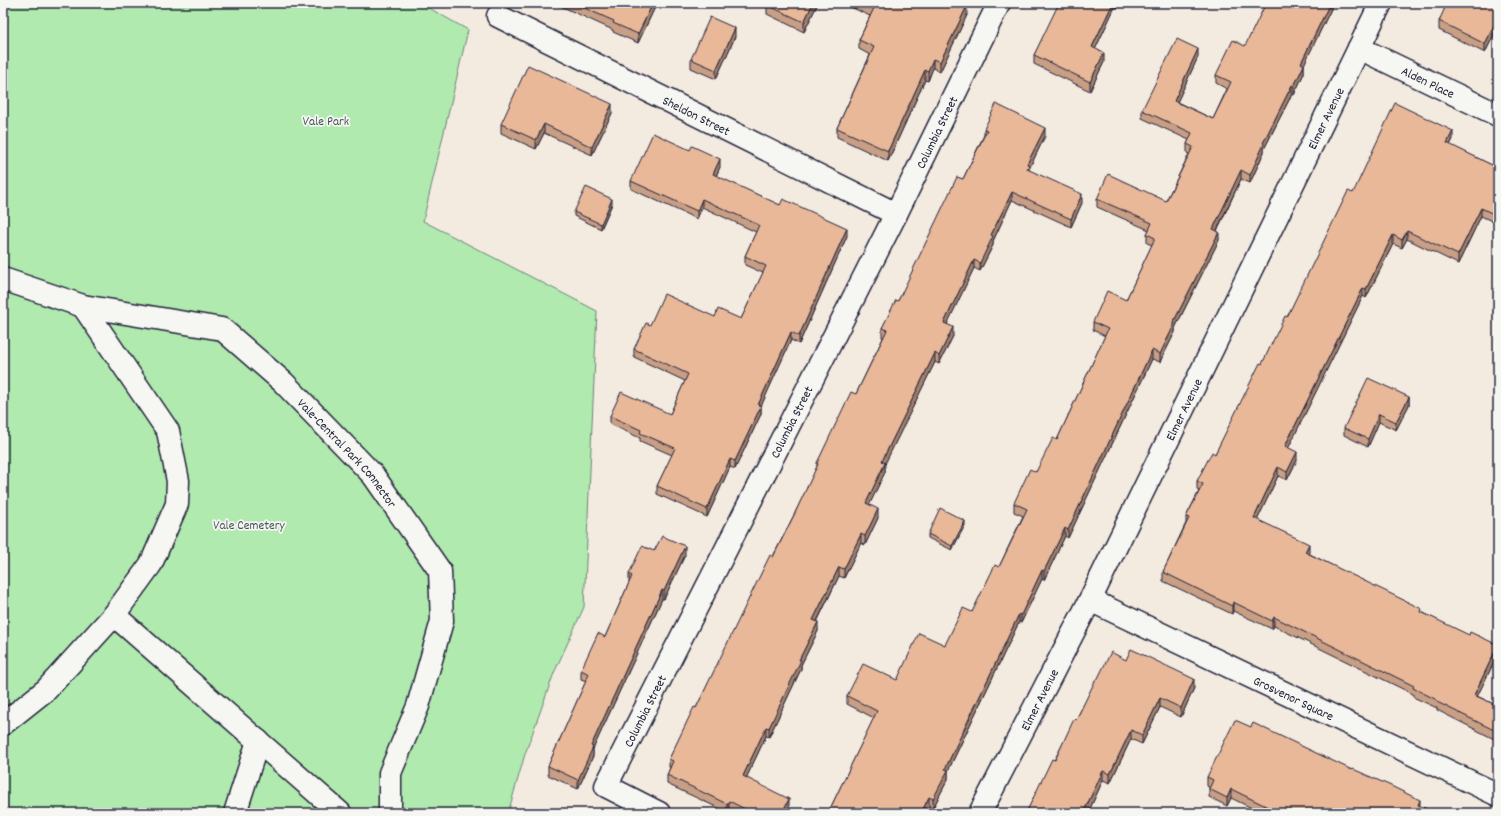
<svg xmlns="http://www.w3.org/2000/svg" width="1501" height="816" font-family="Dekko,sans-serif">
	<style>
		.green { fill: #b0eaaf; stroke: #698675 }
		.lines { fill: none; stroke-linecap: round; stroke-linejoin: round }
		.minor-casing { stroke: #22223b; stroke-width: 25 }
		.minor { stroke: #f6f6f2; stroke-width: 22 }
		.wall { fill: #c89e84; stroke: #22223b }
		.shaded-wall { fill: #a2816b; stroke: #22223b }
		.building { fill: #e8b899; stroke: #22223b }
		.labels { text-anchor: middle; stroke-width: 3.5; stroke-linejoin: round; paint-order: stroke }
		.street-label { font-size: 13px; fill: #22223b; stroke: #f6f6f2 }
		.park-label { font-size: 13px; fill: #465458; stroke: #f6f6f2 }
	</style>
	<rect width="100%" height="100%" fill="#f3eae0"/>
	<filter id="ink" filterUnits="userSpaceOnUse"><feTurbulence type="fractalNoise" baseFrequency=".025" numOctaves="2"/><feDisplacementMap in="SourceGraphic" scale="8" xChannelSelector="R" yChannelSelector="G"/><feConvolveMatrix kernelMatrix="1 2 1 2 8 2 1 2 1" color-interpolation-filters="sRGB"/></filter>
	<g filter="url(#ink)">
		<polygon class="green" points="3,3 420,3 468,30 423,221 597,311 584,607 554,673 525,754 508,813 3,813"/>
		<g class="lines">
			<g class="minor-casing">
				<g id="minor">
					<path id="s1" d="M498,16L896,214"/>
					<path id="s2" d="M1359,48L1498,115"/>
					<path id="s3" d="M3,279L83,306L222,329L283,382L373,475L440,571L442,621L418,706L390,773V813"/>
					<path id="s4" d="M1090,600L1498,795"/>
					<polyline points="114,615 340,813"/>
					<polyline points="3,724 47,689 114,615 151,564 177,504 178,481 168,431 83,306"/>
					<polyline points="235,813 258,741"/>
					<path id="s5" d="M659,813L606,786L896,214L999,3"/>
					<path id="s6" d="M980,813L1090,600L1381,3"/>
				</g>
			</g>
			<use href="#minor" class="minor"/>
		</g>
		<g class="wall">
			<polygon points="554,3 657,3 638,43 613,32 613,30"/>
			<polygon points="818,3 804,32 767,14 767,5"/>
			<polygon points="842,3 961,3 967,15 940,72 933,68 928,81 925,80 888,161 837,137 837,128 870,55 859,49 859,40 870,16"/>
			<polygon points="1062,3 1120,3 1117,8 1115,7 1095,49 1104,62 1090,91 1034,64 1034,55"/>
			<polygon points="1331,3 1331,9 1304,64 1304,73 1294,95 1292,94 1264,149 1264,152 1250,183 1241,179 1217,231 1219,240 1175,328 1175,332 1160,362 1152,359 1068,538 1065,536 1044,580 1042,579 1021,623 1019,622 948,771 948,779 933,808 929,806 926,813 828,813 874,718 847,704 847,696 897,680 945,645 972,612 999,567 1023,516 1014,512 1014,503 1036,472 1057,440 1105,336 1093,330 1093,322 1126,300 1152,245 1147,243 1147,234 1149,230 1097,207 1097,199 1166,201 1189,154 1187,153 1187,144 1189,140 1142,118 1142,110 1198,57 1177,102 1213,119 1227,89 1216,83 1216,75 1245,46"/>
			<polygon points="1498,3 1498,26 1485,53 1439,30 1439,21"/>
			<polygon points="735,37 716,79 691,68 691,59"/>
			<polygon points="612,113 592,155 544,133 536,149 501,133 501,124"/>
			<polygon points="984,129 1045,136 1029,169 1029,170 1082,203 1071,227 1012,200 993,241 993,245 980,271 974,268 947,324 953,336 939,364 935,362 885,463 885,472 869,505 878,518 865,545 861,543 844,578 839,576 817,622 818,631 801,665 801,669 769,737 766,736 746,778 789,808 787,813 736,813 729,809 727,812 667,784 667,775 670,768 669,767 669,759 696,708 794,515 817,468 817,463 856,394 883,338 882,337 882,328 898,301 963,179 984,135"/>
			<polygon points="1453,139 1450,145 1498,168 1498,224 1481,216 1458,264 1407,239 1402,248 1393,244 1366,298 1363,296 1288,448 1297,460 1287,480 1278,476 1257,520 1309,553 1308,553 1422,612 1498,654 1477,696 1498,706 1498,741 1437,710 1437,708 1413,697 1413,694 1274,626 1272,629 1233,611 1232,614 1163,581 1163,572 1186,523 1186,517 1199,491 1197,490 1197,481 1215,454 1353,193"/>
			<polygon points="720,167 716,176 847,236 799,344 791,340 761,406 761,414 735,469 730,467 707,517 657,494 657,486 672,455 640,441 640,438 610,424 610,416 670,414 685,381 634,357 634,349 650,325 715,317 741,319 763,273 745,265 745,256 756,232 702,207 697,219 631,189 631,181"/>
			<polygon points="612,204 601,229 574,216 574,212"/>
			<polygon points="1409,397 1409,405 1396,430 1379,422 1368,447 1344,435 1344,428"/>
			<polygon points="965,525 952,550 928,538 928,534"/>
			<polygon points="654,551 685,555 664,599 662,599 593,749 593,756 578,789 548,775 548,766 586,681 581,679 581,670 605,637 629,583 629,574"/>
			<polygon points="1126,660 1194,688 1181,717 1160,707 1142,744 1131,739 1110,783 1103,780 1088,813 1026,813 1097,680"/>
			<polygon points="1207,777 1420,806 1435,813 1262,813 1231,798 1227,806 1209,797 1209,787 1207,786"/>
		</g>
		<g class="shaded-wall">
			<polygon points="653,3 657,3 638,43 638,34"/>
			<polygon points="813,3 818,3 804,32 804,22"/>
			<polygon points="1113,3 1115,3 1115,7 1092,56 1092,47"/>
			<polygon points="1117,3 1120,3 1117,8"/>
			<polygon points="1330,3 1331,3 1331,9 1301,71 1301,63"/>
			<polygon points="967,6 967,15 940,72 940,62"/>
			<polygon points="1498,17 1498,26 1485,53 1485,44"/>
			<polygon points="735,28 735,37 716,79 716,70"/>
			<polygon points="1198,49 1198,57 1174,109 1174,101"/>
			<polygon points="1104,53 1104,62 1090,91 1090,82"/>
			<polygon points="933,59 933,68 928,81 928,71"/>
			<polygon points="1304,65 1304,73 1294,95 1294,86"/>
			<polygon points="925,70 925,80 888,161 888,151"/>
			<polygon points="1292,85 1292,94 1264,149 1264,152 1250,183 1250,175 1263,143"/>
			<polygon points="612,104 612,113 592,155 592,147"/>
			<polygon points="544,124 544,133 536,149 536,140"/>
			<polygon points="1045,128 1045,136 1029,169 1029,174 1027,169 1027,164"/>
			<polygon points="1453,131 1453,139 1447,151 1447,143"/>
			<polygon points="720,159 720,167 713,183 713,174"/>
			<polygon points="1241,170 1241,179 1213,238 1213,229"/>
			<polygon points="1012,192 1012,200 993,241 993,245 980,271 980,263 991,235"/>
			<polygon points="1082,194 1082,203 1071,227 1071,219"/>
			<polygon points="612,199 612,204 601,229 601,224"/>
			<polygon points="702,199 702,207 697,219 697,211"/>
			<polygon points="1481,208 1481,216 1458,264 1458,255"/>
			<polygon points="847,228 847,236 799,344 799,336"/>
			<polygon points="1407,231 1407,239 1402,248 1402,240"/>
			<polygon points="1219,232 1219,240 1175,328 1175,332 1160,362 1160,354 1173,323"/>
			<polygon points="1393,235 1393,244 1366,298 1366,289"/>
			<polygon points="974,260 974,268 944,331 944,323"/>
			<polygon points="1363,288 1363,296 1285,455 1285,446"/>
			<polygon points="953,327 953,336 939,364 939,356"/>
			<polygon points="791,332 791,340 758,413 758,405"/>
			<polygon points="1152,350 1152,359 1068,538 1068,530"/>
			<polygon points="935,353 935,362 882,470 882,461"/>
			<polygon points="1409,397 1409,405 1396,430 1396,422"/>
			<polygon points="761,406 761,414 735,469 735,461"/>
			<polygon points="1379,414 1379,422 1368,447 1368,439"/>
			<polygon points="1297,452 1297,460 1287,480 1287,472"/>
			<polygon points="730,459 730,467 707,517 707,509"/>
			<polygon points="885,463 885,472 866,512 866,503"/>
			<polygon points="1278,467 1278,476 1254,527 1254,518"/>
			<polygon points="878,509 878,518 865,545 865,536"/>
			<polygon points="965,521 965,525 952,550 952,546"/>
			<polygon points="1065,528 1065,536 1044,580 1044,571"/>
			<polygon points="861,534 861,543 844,578 844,569"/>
			<polygon points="1309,544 1309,553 1305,560 1305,552"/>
			<polygon points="685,546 685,555 664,599 664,591"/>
			<polygon points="839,567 839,576 813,629 813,620"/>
			<polygon points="1042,570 1042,579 1021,623 1021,615"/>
			<polygon points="662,590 662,599 593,749 593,756 578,789 578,780 591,746"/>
			<polygon points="1233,602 1233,611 1232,614 1232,606"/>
			<polygon points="1019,614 1019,622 948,771 948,779 933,808 933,799 945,769"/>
			<polygon points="1274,617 1274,626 1272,629 1272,621"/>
			<polygon points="818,622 818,631 801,665 801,669 769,737 769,728 799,660"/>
			<polygon points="1498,645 1498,654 1474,703 1474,695"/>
			<polygon points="1194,679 1194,688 1181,717 1181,708"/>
			<polygon points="1160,698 1160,707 1142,744 1142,735"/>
			<polygon points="766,727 766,736 743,785 743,776"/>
			<polygon points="1131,730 1131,739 1110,783 1110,774"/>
			<polygon points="1103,771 1103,780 1088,813 1083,813"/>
			<polygon points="1231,789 1231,798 1227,806 1227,798"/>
			<polygon points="929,797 929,806 926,813 921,813"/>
			<polygon points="789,799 789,808 787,813 782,813"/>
			<polygon points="1420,800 1420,808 1418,805"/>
			<polygon points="729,801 729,809 727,812 727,804"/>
		</g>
		<g class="building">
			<polygon points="573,3 653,3 638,34 613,23 614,21"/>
			<polygon points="768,3 813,3 804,22 767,5"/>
			<polygon points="863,3 961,3 967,6 940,62 933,59 928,71 925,70 888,151 837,128 874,47 859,40 874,8"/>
			<polygon points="1059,3 1061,4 1062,3 1113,3 1092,47 1104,53 1090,82 1034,55"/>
			<polygon points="1266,3 1330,3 1301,63 1304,65 1294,86 1292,85 1263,143 1264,144 1250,175 1241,170 1213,229 1219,232 1173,323 1175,323 1160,354 1152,350 1068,530 1065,528 1044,571 1042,570 1021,615 1019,614 945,769 948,770 933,799 929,797 921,813 828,813 877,711 847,696 863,664 897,680 919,633 945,645 963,608 972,612 995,565 999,567 1027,509 1014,503 1030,469 1036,472 1053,438 1057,440 1108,329 1093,322 1107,291 1126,300 1155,238 1147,234 1152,223 1097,199 1108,174 1166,201 1193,147 1187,144 1192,133 1142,110 1177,39 1198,49 1174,101 1213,119 1231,82 1216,75 1233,40 1245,46"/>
			<polygon points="1447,3 1498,3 1498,17 1485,44 1439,21"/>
			<polygon points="710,17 735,28 716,70 691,59"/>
			<polygon points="528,65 612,104 592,147 544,124 536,140 501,124"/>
			<polygon points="1395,103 1453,131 1447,143 1498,168 1498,216 1481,208 1458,255 1407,231 1402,240 1393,235 1366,289 1363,288 1285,446 1297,452 1287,472 1278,467 1254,518 1309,544 1305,552 1422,609 1421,612 1469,635 1470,632 1498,645 1474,695 1498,706 1498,732 1437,702 1437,700 1413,688 1414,686 1274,617 1272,621 1233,602 1232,606 1163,572 1189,518 1186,517 1203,484 1197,481 1212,452 1215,454 1260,363 1262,364 1285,316 1287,317 1348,191 1353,193"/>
			<polygon points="996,104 1045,128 1027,164 1029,165 1027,169 1082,194 1071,219 1012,192 991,235 993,236 980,263 974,260 944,323 953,327 939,356 935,353 882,461 885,463 866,503 878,509 865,536 861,534 844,569 839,567 813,620 818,622 799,660 801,660 769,728 766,727 743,776 789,799 782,813 753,813 729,801 727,804 667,775 673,761 669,759 694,707 696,708 770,555 773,557 794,515 818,464 817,463 851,392 856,394 887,330 882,328 896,300 898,301 957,177 963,179 987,130 984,129"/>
			<polygon points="653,133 690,150 692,146 720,159 713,174 780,205 783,199 847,228 799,336 791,332 758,405 761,406 735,461 730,459 707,509 657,486 675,448 640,433 641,430 610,416 621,392 670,414 688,374 634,349 646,323 650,325 664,294 715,317 718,309 741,319 766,266 745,256 759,225 702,199 697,211 631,181"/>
			<polygon points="586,187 612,199 601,224 574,212"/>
			<polygon points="1368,378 1409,397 1396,422 1379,414 1368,439 1344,428"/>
			<polygon points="940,508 965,521 952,546 928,534"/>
			<polygon points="662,536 685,546 664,591 662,590 591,746 593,747 578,780 548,766 589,674 581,670 598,633 605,637 632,576 629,574 642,546 654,551"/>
			<polygon points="1131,649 1194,679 1181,708 1160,698 1142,735 1131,730 1110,774 1103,771 1083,813 1026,813 1052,759 1055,760 1074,719 1076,720 1096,679 1097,680 1111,652 1126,660"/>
			<polygon points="1235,720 1251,727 1253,723 1352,770 1353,769 1391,786 1420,800 1418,805 1435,813 1280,813 1231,789 1227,798 1209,789 1213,780 1207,777"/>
		</g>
	</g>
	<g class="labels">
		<g class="street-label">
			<text dy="5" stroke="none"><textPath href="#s2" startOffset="77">Alden Place</textPath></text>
			<text dy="5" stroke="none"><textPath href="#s1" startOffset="222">Sheldon Street</textPath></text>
			<text dy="5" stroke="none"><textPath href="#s6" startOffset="776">Elmer Avenue</textPath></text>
			<text dy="5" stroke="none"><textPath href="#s5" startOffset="792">Columbia Street</textPath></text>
			<text dy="5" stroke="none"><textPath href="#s6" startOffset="452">Elmer Avenue</textPath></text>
			<text dy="5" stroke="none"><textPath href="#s5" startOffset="468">Columbia Street</textPath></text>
			<text dy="5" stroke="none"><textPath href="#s3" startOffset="402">Vale-Central Park Connector</textPath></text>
			<text dy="5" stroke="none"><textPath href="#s4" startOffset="226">Grosvenor Square</textPath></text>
			<text dy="5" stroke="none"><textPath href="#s6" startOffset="128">Elmer Avenue</textPath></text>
			<text dy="5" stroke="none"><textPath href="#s5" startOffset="144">Columbia Street</textPath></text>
		</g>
		<g class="park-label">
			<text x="326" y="125">Vale Park</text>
			<text x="249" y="529">Vale Cemetery</text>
		</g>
	</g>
	<rect width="1501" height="816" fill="none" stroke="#f6f6f2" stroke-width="16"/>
	<rect x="8" y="8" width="1485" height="800" fill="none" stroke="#22223b" stroke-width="1.5" filter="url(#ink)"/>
</svg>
